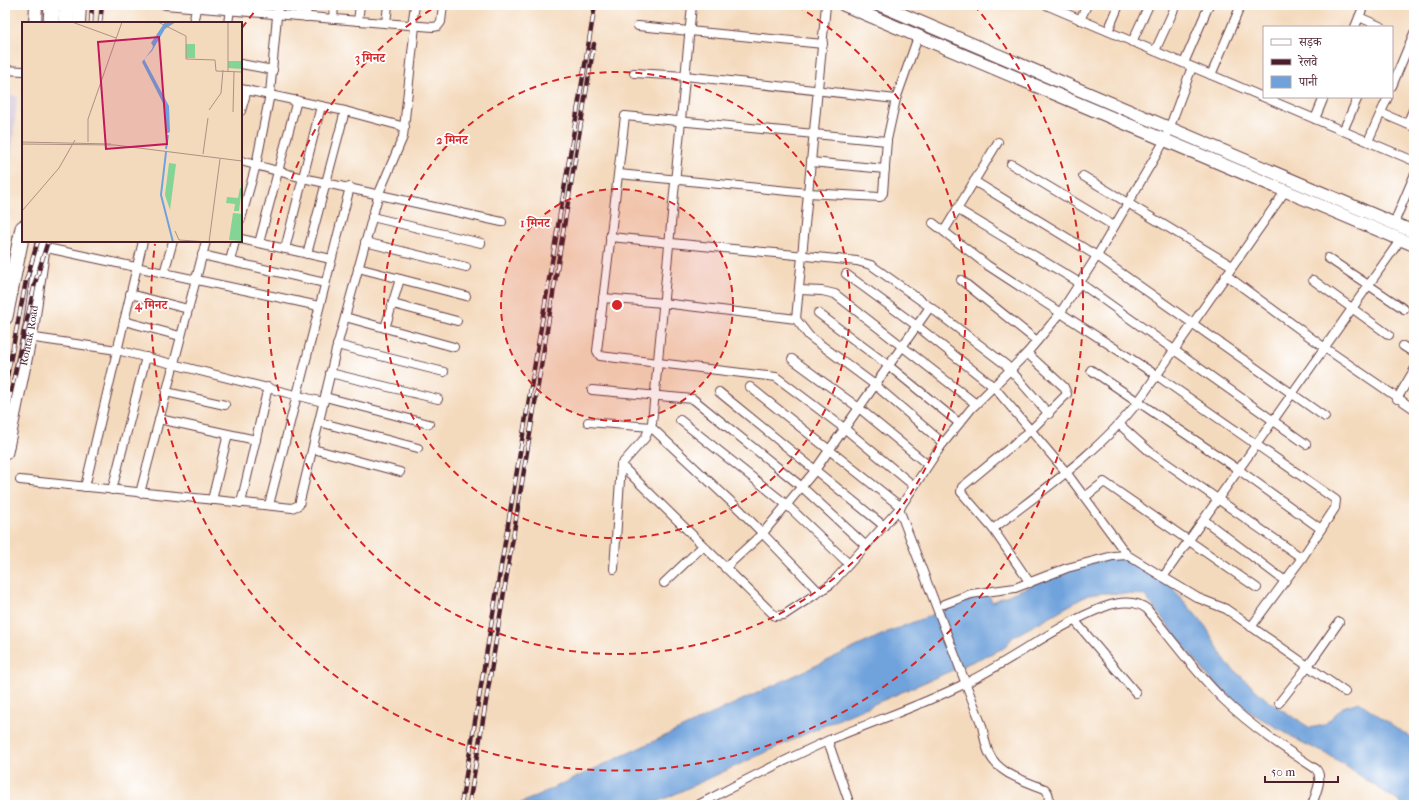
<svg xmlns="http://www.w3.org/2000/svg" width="1419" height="810" font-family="'IM FELL French Canon','Noto Serif Devanagari',serif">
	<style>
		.industrial { fill: #ccbfd4 }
		.water { fill: #6fa2db; stroke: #5c6083 }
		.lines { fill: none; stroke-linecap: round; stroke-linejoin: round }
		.street-casing { stroke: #643b41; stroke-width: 10 }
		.secondary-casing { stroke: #643b41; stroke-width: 14 }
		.highway-casing { stroke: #643b41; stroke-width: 17 }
		.street { stroke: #fff; stroke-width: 8 }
		.secondary { stroke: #fff; stroke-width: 12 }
		.highway { stroke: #fff; stroke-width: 15 }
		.rail-casing { stroke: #4a1f2b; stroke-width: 4.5 }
		.rail { stroke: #fff; stroke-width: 3; stroke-dasharray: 9; stroke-linecap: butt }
		.ring { fill: none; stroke: #d62828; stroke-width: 2; stroke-dasharray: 7 5 }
		.labels { text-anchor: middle; stroke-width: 3.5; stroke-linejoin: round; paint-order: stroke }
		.street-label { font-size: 11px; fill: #4a1f2b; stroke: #fff }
		.inset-river { fill: none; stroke: #6fa2db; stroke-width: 2 }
		.inset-road { fill: none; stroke: #b08f83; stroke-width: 1 }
		.view { fill: #c2185b; fill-opacity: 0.15; stroke: #c2185b; stroke-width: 2 }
		.inset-edge { fill: none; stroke: #4a1f2b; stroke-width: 2 }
		.centre { fill: #d62828; stroke: #fff; stroke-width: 2 }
		.ring-label { font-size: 12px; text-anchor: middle; font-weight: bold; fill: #d62828; stroke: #fff; stroke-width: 3.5; stroke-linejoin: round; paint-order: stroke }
	</style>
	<rect width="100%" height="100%" fill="#fff"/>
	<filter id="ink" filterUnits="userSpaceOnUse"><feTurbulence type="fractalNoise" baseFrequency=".025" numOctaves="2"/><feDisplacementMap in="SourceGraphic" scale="8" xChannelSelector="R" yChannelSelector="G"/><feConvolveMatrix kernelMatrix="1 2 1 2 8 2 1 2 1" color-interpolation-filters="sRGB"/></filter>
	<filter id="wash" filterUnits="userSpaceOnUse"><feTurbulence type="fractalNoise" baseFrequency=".012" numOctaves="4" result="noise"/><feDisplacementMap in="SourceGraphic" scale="16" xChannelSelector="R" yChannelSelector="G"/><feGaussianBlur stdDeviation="0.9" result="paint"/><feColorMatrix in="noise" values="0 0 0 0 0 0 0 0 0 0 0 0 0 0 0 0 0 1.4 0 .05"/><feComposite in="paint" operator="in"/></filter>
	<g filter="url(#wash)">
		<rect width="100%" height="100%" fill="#f4dabd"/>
		<polygon class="industrial" points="5,95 17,96 12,152 5,188"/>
		<polygon class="water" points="1116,557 1142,564 1170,585 1206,627 1227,664 1267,700 1310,728 1324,725 1343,707 1359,702 1414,740 1414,805 1404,805 1329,755 1303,743 1245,709 1211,680 1144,595 1105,593 1088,595 1013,637 1004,648 814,730 651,805 517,805 888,632 988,593 992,602 1077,566"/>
	</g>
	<g filter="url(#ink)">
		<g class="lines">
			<g class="street-casing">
				<g id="street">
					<polyline points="165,5 433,27 438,26 441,22 443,5"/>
					<polyline points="1046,5 1414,161"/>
					<polyline points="306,17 307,5"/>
					<polyline points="1359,17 1382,27"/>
					<polyline points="333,19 334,5"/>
					<polyline points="1080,20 1087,5"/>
					<polyline points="358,21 360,5"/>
					<polyline points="193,23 197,5"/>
					<polyline points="228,23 230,10"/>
					<polyline points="386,23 388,5"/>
					<polyline points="412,26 415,5"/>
					<polyline points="638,26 823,44"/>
					<polyline points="1355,27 1364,5"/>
					<polyline points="1108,31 1119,5"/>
					<polyline points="1132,42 1149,5"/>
					<polyline points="1155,51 1176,5"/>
					<polyline points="1184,63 1209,5"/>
					<polyline points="241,64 273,70"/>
					<polyline points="5,70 23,71"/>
					<polyline points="634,73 685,76 896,99"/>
					<polyline points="1211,75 1241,5"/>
					<polyline points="1392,86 1414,33"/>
					<polyline points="241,89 345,111 405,127"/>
					<polyline points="241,111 247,90"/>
					<polyline points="1381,113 1414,127"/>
					<polyline points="1315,119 1324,97"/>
					<polyline points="1407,124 1414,108"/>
					<polyline points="1343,131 1358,97"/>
					<polyline points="887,141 625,116 597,351 600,356 776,377 844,428 914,486"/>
					<polyline points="1368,141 1388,97"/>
					<polyline points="241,161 303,178 502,222"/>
					<polyline points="811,162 885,169"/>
					<polyline points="1011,164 1114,226"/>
					<polyline points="619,174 808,193 880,197 883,193 887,140 896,99 918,37"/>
					<polyline points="1083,176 1232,266"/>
					<polyline points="974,181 1097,256 1325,417"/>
					<polyline points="957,209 1080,283 1306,444"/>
					<polyline points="372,217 481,243"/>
					<polyline points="241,219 256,165 270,94 278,5"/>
					<polyline points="933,223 987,265 1156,375 1336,500 1335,508 1302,558 1251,627"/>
					<polyline points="1394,223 1414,176"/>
					<polyline points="944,231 998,142"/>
					<polyline points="610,237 857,261 871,265 930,307 1006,365 1049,414"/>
					<polyline points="241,239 331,259"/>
					<polyline points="365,242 466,267"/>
					<polyline points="259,243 297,100"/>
					<path d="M42,247C135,266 227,287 319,306"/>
					<polyline points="285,249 321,106"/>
					<polyline points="307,254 345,111"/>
					<polyline points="202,255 325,283"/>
					<polyline points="1328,258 1404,309"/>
					<polyline points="230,261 235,241"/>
					<polyline points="358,268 466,296"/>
					<polyline points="164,273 173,241"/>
					<polyline points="846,274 917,326 994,387 1066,472 1127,555"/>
					<polyline points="1226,275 1325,348 1414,409"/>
					<polyline points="961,280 1037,341"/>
					<polyline points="1313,280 1389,335"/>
					<polyline points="799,290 822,291 835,294 976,404"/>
					<polyline points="130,294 188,309"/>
					<polyline points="603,298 663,303 796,319 826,5"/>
					<polyline points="393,304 457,321"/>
					<polyline points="818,313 889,366 959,423"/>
					<polyline points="345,317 454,347"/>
					<polyline points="796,319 809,336 875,385 943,443"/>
					<polyline points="124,321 180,336"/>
					<polyline points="385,328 400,279"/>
					<polyline points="28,337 117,350 323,402"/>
					<polyline points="337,345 444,372"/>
					<polyline points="1403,346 1414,353"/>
					<polyline points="792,359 859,408 928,465"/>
					<polyline points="1091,370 1239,470 1321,529"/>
					<polyline points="330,373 438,399"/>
					<polyline points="750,387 901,507"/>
					<polyline points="592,390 693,399 802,487 866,546"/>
					<polyline points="166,392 225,405"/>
					<polyline points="719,392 884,526"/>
					<polyline points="325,397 429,424"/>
					<polyline points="1397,399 1414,370"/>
					<polyline points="159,419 256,440"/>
					<polyline points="680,420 787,505 849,564"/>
					<polyline points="319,422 418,448"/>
					<polyline points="588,422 651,427 741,511 819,592"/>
					<polyline points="1120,425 1149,451 1302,558"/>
					<polyline points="313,449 400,472"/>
					<polyline points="621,465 775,616 784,615 831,584 899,509 941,446 971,409 1027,353 1059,315 1097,256 1165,140 1192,67"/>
					<polyline points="20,480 292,508 299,505 336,350 379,193 403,137 415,26"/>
					<polyline points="85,487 143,241"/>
					<polyline points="112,490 146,357"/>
					<polyline points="140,493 206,241"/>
					<polyline points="1085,497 1104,482 1257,588"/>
					<polyline points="212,500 228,434"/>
					<polyline points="241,503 268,387"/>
					<polyline points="269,505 350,187"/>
					<path d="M899,509L982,726C984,734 985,745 989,753C998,774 1025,781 1045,789C1050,794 1050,799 1046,805"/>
					<polyline points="1204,520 1285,581"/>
					<polyline points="993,529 961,492 962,487 1031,430 1067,394 1064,387 1027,353"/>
					<polyline points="725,568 763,533 813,473 930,307"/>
					<polyline points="614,569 621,465 645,438 652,423 692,5"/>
					<polyline points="1163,577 1198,598 1226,609 1345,692"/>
					<polyline points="664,583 703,546"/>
					<path d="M1030,583L993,529C1043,490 1098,453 1138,402L1286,190"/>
					<polyline points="944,604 971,594 1015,588 1067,568 1113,556 1127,555 1163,577 1401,239"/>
					<polyline points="1075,621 1136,693"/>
					<polyline points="1279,703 1308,666 1339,622"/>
					<polyline points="828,741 850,805"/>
					<path d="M698,805C741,782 785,760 829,740C874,721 923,705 966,683C1013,660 1055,626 1104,607C1118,602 1135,600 1147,609C1172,640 1196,673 1224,700C1252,727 1284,748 1316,769C1324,778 1315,795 1312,805"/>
				</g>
			</g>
			<g class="secondary-casing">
				<g id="secondary">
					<polyline points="844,5 1414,245"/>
					<polyline points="880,5 1414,232"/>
					<polyline points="35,23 36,5"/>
					<polyline points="79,23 80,5"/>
				</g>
			</g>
			<g class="highway-casing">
				<g id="highway">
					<polyline points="51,23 52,5"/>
					<polyline points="66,23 67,5"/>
					<polyline points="5,317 23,228"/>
					<path id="s1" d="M5,452L31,326L43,241"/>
				</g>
			</g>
			<use href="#street" class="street"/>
			<use href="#secondary" class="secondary"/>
			<use href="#highway" class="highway"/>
			<g class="rail-casing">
				<g id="rail">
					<polyline points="91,23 92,5"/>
					<polyline points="100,23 102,5"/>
					<polyline points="5,387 26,281 38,241"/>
					<polyline points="5,419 35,283 48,241"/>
					<polyline points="461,805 595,5"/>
					<polyline points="469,805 594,44"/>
				</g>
			</g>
			<use href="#rail" class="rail"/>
		</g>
	</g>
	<circle cx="617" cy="305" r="116" fill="#d62828" fill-opacity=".12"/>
	<g class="ring">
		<circle cx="617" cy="305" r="116"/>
		<circle cx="617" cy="305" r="233"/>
		<path d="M797 6A349 349 0 1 1 437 6"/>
		<path d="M242 28A466 466 0 0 1 260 5M974 5A466 466 0 1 1 155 244"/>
	</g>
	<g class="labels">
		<g class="street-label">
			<text dy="4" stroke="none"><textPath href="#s1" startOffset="119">Rohtak Road</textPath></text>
		</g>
	</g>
	<g transform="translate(22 22)">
		<rect width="220" height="220" fill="#f4dabd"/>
		<path d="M164,22H173V36H164ZM206,39H220V47L206,46ZM147,141L154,142L148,188L143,173ZM218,166H220L217,189H212L213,182L204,181L205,175L216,176ZM211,191L220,192V219L207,218Z" fill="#84d495"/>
		<path d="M143,0H154L143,7L130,29L122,37L147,84L148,110L144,112L143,85L120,40L130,27L131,24L129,21Z" fill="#6fa2db"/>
		<path class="inset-river" d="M144,127L146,113M144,130L139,173L151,220"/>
		<path class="inset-road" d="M50,0L94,16M136,0L164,14V37L193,38L194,49M194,49L220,50M206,49V0M187,88L199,71L201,48M211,90L212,50M0,120L89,122M66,120V97L100,0M0,122L93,123L220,139M181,132L186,96M0,189L37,146L53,118M153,209L157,218L187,220M187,220L198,137"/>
		<path class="view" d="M137,15L145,122L84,127L76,20Z"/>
		<rect width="220" height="220" class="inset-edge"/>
	</g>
	<circle cx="617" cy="305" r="6" class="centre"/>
	<g class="ring-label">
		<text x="370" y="62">3 मिनट</text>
		<text x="452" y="144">2 मिनट</text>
		<text x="535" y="227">1 मिनट</text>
		<text x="151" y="309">4 मिनट</text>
	</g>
	<rect width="1419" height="810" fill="none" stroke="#fff" stroke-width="20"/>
	<rect x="1263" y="26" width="130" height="72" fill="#ffffff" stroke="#b7a5aa"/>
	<rect x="1271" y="39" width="20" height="6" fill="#ffffff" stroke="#b7a5aa"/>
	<text x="1299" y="46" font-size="12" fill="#4a1f2b">सड़क</text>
	<rect x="1271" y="59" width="20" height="6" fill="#4a1f2b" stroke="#b7a5aa"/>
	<text x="1299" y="66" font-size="12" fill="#4a1f2b">रेलवे</text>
	<rect x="1271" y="76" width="20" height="12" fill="#6fa2db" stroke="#b7a5aa"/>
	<text x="1299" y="86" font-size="12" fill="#4a1f2b">पानी</text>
	<path d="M1265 776v6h73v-6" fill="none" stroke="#4a1f2b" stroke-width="2"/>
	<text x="1271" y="776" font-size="12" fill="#4a1f2b" stroke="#ffffff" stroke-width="3" paint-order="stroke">50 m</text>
</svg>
